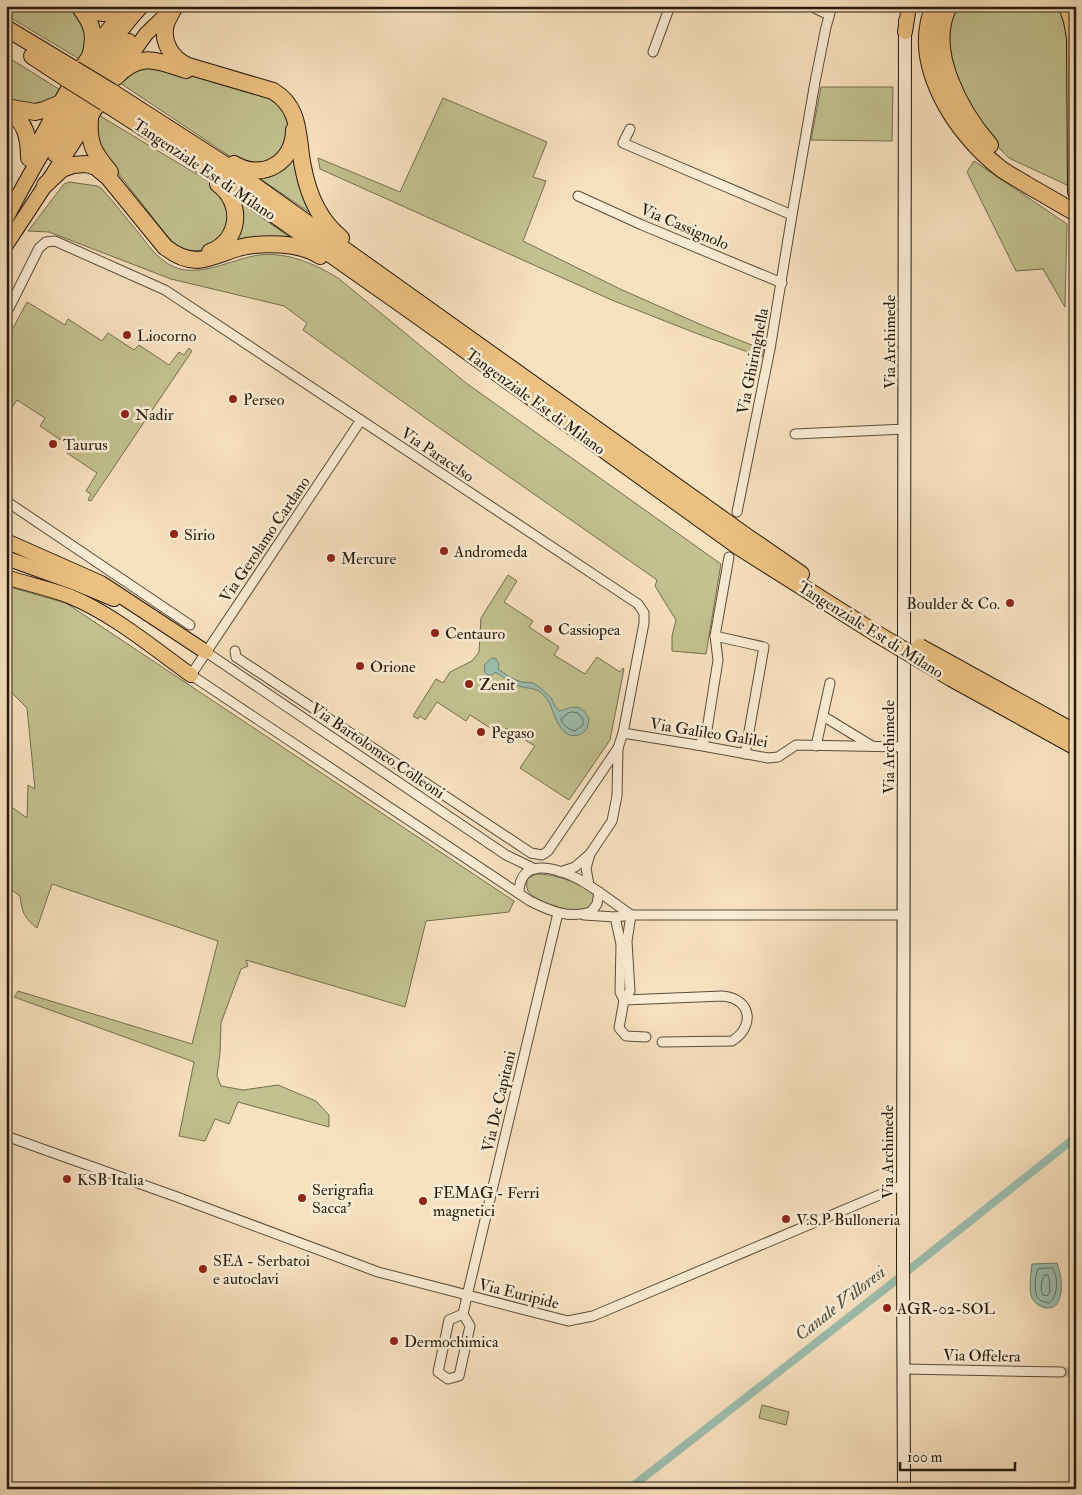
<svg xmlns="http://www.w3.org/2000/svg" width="1082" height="1495" font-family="'IM FELL Double Pica',serif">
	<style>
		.green { fill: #c2c18f; stroke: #746e4e }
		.water { fill: #9dbeaf; stroke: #6d7d6e }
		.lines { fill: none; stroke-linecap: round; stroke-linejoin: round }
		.shore { stroke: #616c5e; stroke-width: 1 }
		.canal { stroke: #9dbeaf; stroke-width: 8 }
		.street-tunnel { stroke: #ceb99b; stroke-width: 9; stroke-dasharray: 9 4.5; stroke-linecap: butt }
		.street-casing { stroke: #5a4c3a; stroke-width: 11 }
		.secondary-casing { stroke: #251b0d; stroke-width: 14 }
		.primary-casing { stroke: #251b0d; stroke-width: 16 }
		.highway-casing { stroke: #251b0d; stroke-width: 18 }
		.street { stroke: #faecd5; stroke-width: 9 }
		.secondary { stroke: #faecd5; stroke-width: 12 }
		.primary { stroke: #ecc080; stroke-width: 14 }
		.highway { stroke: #ecc080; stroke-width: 16 }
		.highway-bridge-casing { stroke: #251b0d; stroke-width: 18; stroke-linecap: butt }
		.highway-bridge { stroke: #ecc080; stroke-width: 16 }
		.poi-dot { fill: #8f2418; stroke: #faecd5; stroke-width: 2 }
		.labels { text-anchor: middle; stroke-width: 5; stroke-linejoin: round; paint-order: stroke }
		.street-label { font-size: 16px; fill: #251b0d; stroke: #faecd5 }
		.poi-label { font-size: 16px; fill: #251b0d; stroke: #faecd5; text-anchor: start }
		.water-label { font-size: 18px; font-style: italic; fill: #4f5446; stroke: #faecd5 }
	</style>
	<rect width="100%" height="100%" fill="#f8e1bf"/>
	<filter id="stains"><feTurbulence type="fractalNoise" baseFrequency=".004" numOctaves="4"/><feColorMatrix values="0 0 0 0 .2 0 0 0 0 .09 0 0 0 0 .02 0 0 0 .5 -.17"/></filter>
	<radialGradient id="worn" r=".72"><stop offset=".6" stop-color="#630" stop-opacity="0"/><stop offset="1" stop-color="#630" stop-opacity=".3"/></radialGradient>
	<g class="green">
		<polygon points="6,6 70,6 83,21 89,34 81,60 6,15"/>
		<polygon points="953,6 1058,6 1061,12 1070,43 1069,186 1009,158 988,137 970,111 947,55"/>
		<path d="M6,56L62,91C45,110 29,104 6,101Z"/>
		<path d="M135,67H161L268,98C281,107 295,120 289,138C287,147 278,155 273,162L240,163L120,83Z"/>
		<polygon points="821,87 893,87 892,141 811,140"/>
		<polygon points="443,98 547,142 533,177 546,181 523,241 620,289 704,326 764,350 762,357 698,334 614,301 320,169 318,158 400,192"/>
		<path d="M97,114L213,184L224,194L230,225L207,250C186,252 178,249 164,232L105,156L97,140Z"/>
		<polygon points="296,152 312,214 259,178"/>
		<polygon points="974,161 1067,224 1065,307 1043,269 1016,271 967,172"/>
		<path d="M69,182L97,186L101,188C114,202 125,217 138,232C147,244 156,257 170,265C197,280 231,259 259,255C288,252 313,263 338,278L466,383L721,564L706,654L672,651V636L676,620L655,586L657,580L438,427L303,330L307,323L284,306L171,279L49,232L28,231L64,184Z"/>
		<polygon points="241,203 298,243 235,245"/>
		<polygon points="27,302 65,325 68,319 102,341 108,333 134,350 139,345 169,365 179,352 184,355 189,348 192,351 91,501 88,500 91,494 86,491 97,473 67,453 71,447 40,426 45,418 17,400 6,416 6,341"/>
		<polygon points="508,575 517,581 504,602 533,621 529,627 559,647 554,655 585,674 597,657 620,672 623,668 624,669 610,740 569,800 520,768 535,746 506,728 501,735 470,715 466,721 437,702 425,720 420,716 418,719 413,716 436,679 443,683 450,672 472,661 479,652 481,618"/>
		<path d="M6,586L66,603L514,901L509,912L426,921L405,1007L246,960L248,966L241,969L221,1023L220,1053L217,1076L221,1086L243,1090L278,1085L316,1101L329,1115V1127L238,1102L229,1124L215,1119L205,1141L179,1136L194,1062L14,997L18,991L192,1044L218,941L52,884L37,928C24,918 22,912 20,896L6,886V803L27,818L28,785L35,789L27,708L6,687Z"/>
		<path d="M536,874C557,874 575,882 593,892L595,898L590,909C589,909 583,911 582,911C570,912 534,902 528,891C526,887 527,883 527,879Z"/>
		<polygon points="762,1405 789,1412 786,1425 759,1418"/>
	</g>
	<g class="water">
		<path d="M492,658L496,659L499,664L498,669L511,678L521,682L533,683L538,686L551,698L555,706L559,711C569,709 579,702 586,714C589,717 589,721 588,725C587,729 583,734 578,735C561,740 555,716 550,704C548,700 544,695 540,692C534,687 526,689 519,686C510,683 503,676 495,672L492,675H487L484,670L485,664Z"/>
		<path d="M1057,1263C1061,1274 1064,1292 1058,1302C1052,1314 1033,1306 1031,1295C1029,1287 1031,1272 1032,1264Z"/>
	</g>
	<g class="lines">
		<g class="shore">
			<path d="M573,712L578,713L583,719V725L575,731C569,730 563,725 561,719L568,713Z"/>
			<path d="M1052,1268C1059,1275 1058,1298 1049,1303L1041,1301L1037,1297C1034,1290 1035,1275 1038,1269Z"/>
			<path d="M1045,1275H1048L1049,1277L1050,1292L1047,1296L1043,1295C1040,1290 1041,1279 1045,1275Z"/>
		</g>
		<polyline class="canal" points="629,1489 895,1281 1071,1141"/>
		<polyline class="street-tunnel" points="1061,1372 1076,1372"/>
		<g class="street-casing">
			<g id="street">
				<polyline points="810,6 829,15"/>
				<polyline points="653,52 670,6"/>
				<polyline points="630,129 623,143 792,215"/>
				<polyline points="578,196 642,225 782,283"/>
				<polyline points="6,314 39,248 46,242 55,241 165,290 638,604 644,613 644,623 623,733 618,748 548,851 542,855 531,853 236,657 235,651"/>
				<path d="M361,420L191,675L530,901C550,911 569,919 591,912L597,904L599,892C590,886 582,880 572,876C550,866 520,860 519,892"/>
				<polyline points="795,434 905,429"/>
				<polyline points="6,501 190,625"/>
				<polyline points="737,512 770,349 792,215 815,82 826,27 832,6"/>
				<polyline points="715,636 764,647 745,754"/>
				<polyline points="206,652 506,855 535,869"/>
				<polyline points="823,716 872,746"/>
				<polyline points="623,733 697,745 768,758 778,757 796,745 904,747"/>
				<polyline points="697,745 704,741 706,736 718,660 715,636 729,557"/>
				<polyline points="816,746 830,683"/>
				<polyline points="560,872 575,867 590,854 612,821 617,796 618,748"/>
				<polyline points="589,885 586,868 590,854"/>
				<polyline points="599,892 631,915"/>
				<polyline points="584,915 615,917 631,915 904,915"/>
				<polyline points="615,917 621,944 620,992 624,1000"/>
				<polyline points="624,1000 630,991 627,941 631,915"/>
				<path d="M646,1037L626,1036L619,1028L624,1000L723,996C752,999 755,1027 732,1041L662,1042"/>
				<polyline points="6,1136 177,1197 378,1272 568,1321 593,1316 903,1185"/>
				<polyline points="463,1314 470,1326 459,1376 448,1379 438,1372 449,1320 463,1314 467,1296 558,913"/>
				<polyline points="904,1369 1061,1372"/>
			</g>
		</g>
		<g class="secondary-casing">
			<polyline id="secondary" points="904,1489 903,1261 905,21"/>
		</g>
		<g class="primary-casing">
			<g id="primary">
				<polyline points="905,32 909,6"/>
				<polyline points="119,72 146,34 172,9"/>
				<path d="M37,145C62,98 91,45 128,7"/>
				<polyline points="55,155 83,108 129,41"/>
				<path d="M6,219C30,172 57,127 86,83C103,56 120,29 142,6"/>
				<polyline points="6,245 106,93"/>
				<polyline points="6,541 101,583 206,652"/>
				<polyline points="6,558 78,584 114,599"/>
				<path d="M6,577C27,584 48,588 69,596C113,614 152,647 191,675"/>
			</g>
		</g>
		<g class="highway-casing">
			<g id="highway">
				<path d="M79,6C91,23 96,31 91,53"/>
				<path d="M81,6C100,15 106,15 126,9"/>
				<path d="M175,6C172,12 168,18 166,24C161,42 172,59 188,66L273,91C302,108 297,139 303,167C308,194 320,221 341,238"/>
				<path d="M934,6C909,64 956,134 1000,168C1009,175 1020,180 1029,186C1045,195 1060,204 1076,213"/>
				<path d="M949,6C926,50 961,112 990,145"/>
				<polyline points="1067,6 1072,21 1075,38 1076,192"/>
				<polyline points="6,28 74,69"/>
				<polyline points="32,56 67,79"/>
				<path d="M116,77C140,51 157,61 186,70"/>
				<polyline points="112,92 227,166 746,536 801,574"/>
				<polyline points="105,103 203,166 279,218 418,316 739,547 877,634"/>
				<polyline points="6,107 35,112 44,110 61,103"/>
				<path d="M6,111C26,119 29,139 29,158"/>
				<path d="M90,118C88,144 94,153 110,172"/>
				<path d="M234,164C262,181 294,163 294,130"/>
				<path d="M45,185L62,169L73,165L86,164L96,167L108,177L165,247C174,254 185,260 197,260C210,259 225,252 238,248C261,242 300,242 320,256"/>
				<path d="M210,252C240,241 244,203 218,184"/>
			</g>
		</g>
		<use href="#street" class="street"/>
		<use href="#secondary" class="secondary"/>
		<use href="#primary" class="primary"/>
		<use href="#highway" class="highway"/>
		<g class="highway-bridge-casing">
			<g id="highway-bridge">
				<polyline points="74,69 112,92"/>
				<polyline points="67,79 105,103"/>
				<polyline points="877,634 951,678 1076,747"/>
				<polyline points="920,647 1076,733"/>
			</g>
		</g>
		<use href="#highway-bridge" class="highway-bridge"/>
	</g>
	<g class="poi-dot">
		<circle cx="127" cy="335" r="5"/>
		<circle cx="233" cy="399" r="5"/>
		<circle cx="125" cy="414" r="5"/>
		<circle cx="53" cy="444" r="5"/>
		<circle cx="174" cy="534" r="5"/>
		<circle cx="444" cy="551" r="5"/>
		<circle cx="331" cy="558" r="5"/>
		<circle cx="1010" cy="603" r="5"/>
		<circle cx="548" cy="629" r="5"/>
		<circle cx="435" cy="633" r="5"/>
		<circle cx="360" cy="666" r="5"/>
		<circle cx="469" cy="684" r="5"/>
		<circle cx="481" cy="732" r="5"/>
		<circle cx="67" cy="1179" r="5"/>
		<circle cx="302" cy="1198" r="5"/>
		<circle cx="423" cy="1201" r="5"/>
		<circle cx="786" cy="1219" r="5"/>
		<circle cx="203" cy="1269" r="5"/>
		<circle cx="887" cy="1308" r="5"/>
		<circle cx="394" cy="1341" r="5"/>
	</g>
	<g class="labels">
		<g class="street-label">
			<text transform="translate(205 169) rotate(34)" y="6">Tangenziale Est di Milano</text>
			<text transform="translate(685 226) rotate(23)" y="6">Via Cassignolo</text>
			<text transform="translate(889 342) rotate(-90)" y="6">Via Archimede</text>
			<text transform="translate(752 361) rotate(-79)" y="6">Via Ghiringhella</text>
			<text transform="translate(536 401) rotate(36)" y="6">Tangenziale Est di Milano</text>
			<text transform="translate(438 454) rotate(34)" y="6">Via Paracelso</text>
			<text transform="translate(264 539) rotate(-56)" y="6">Via Gerolamo Cardano</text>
			<text transform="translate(871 629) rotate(32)" y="6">Tangenziale Est di Milano</text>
			<text transform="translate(709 732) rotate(9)" y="6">Via Galileo Galilei</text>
			<text transform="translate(888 747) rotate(-90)" y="6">Via Archimede</text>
			<text transform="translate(378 750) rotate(34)" y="6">Via Bartolomeo Colleoni</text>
			<text transform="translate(498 1101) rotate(-77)" y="6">Via De Capitani</text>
			<text transform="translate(887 1152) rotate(-90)" y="6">Via Archimede</text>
			<text transform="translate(519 1293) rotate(14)" y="6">Via Euripide</text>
			<text transform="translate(982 1355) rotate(1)" y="6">Via Offelera</text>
		</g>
		<g class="poi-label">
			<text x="137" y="341">Liocorno</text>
			<text x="243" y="405">Perseo</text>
			<text x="135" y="420">Nadir</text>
			<text x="63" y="450">Taurus</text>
			<text x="184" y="540">Sirio</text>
			<text x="454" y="557">Andromeda</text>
			<text x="341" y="564">Mercure</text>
			<text x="1000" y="609" text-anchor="end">Boulder &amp; Co.</text>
			<text x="558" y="635">Cassiopea</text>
			<text x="445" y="639">Centauro</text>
			<text x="370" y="672">Orione</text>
			<text x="479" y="690">Zenit</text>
			<text x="491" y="738">Pegaso</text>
			<text x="77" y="1185">KSB Italia</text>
			<text x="312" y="1195">Serigrafia<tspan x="312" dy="18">Sacca'</tspan></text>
			<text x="433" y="1198">FEMAG - Ferri<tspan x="433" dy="18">magnetici</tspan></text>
			<text x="796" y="1225">V.S.P Bulloneria</text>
			<text x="213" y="1266">SEA - Serbatoi<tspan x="213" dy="18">e autoclavi</tspan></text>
			<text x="897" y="1314">AGR-02-SOL</text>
			<text x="404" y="1347">Dermochimica</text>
		</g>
		<g class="water-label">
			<text transform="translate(840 1303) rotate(-38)" y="6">Canale Villoresi</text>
		</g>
	</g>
	<rect width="1082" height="1495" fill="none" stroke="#f8e1bf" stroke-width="25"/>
	<rect x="8" y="8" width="1067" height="1480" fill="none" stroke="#251b0d" stroke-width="2.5"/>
	<rect x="12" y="12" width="1057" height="1470" fill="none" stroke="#251b0d"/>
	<path d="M900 1462v8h115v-8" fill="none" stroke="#251b0d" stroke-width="2.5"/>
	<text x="907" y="1462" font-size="15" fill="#251b0d" stroke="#faecd5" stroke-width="4" paint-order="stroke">100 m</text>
	<rect width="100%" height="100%" filter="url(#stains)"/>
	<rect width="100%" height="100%" fill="url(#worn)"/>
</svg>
